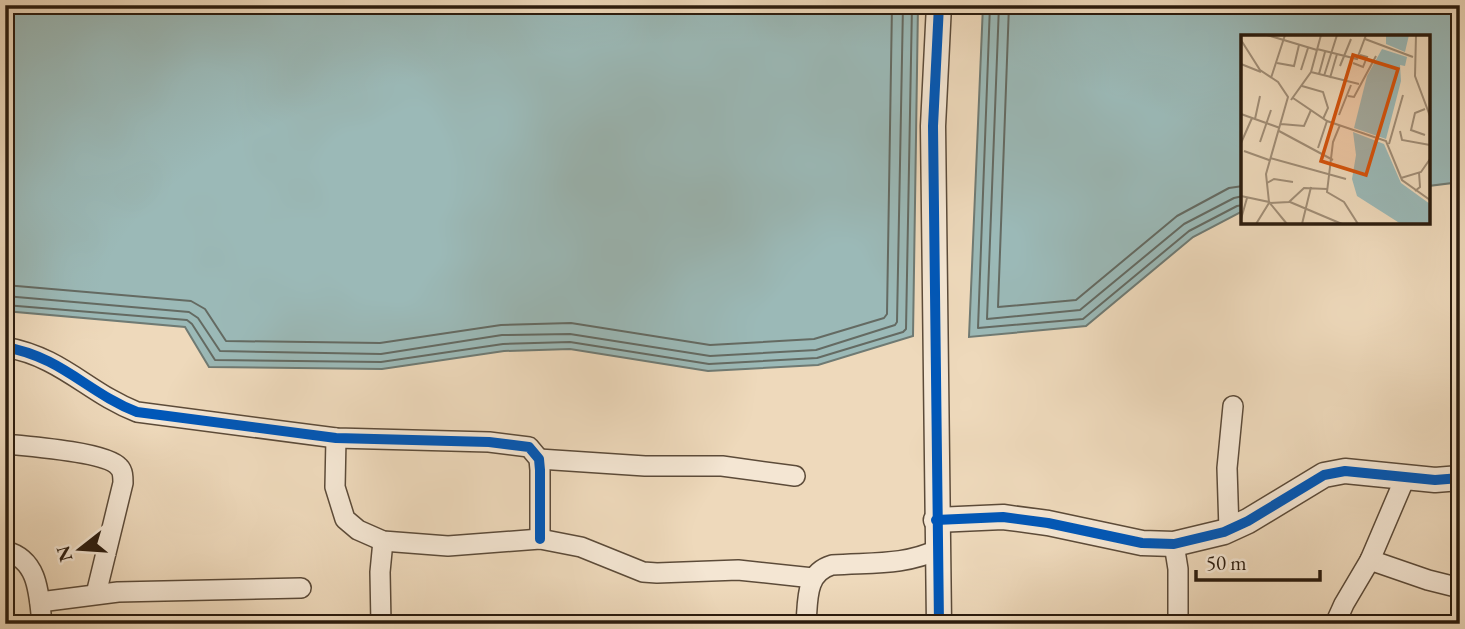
<svg xmlns="http://www.w3.org/2000/svg" width="1465" height="629" font-family="'EB Garamond',serif">
	<style>
		.water { fill: #9bb9b7; stroke: #6f7a73; stroke-width: 2 }
		.lines { fill: none; stroke-linecap: round; stroke-linejoin: round }
		.shore { stroke: #646a62; stroke-width: 2 }
		.minor-casing { stroke: #5c4b39; stroke-width: 22 }
		.tertiary-casing { stroke: #5c4b39; stroke-width: 27 }
		.minor { stroke: #f4e6d3; stroke-width: 19 }
		.tertiary { stroke: #f4e6d3; stroke-width: 24 }
		.cycleway-casing { stroke: #f4e6d3; stroke-width: 15 }
		.cycleway { stroke: #0057b8; stroke-width: 10 }
		.inset-road { fill: none; stroke: #a08d76; stroke-width: 2 }
		.view { fill: #d5530c; fill-opacity: 0.15; stroke: #d5530c; stroke-width: 3.5 }
		.inset-edge { fill: none; stroke: #2c1c0e; stroke-width: 3.5 }
	</style>
	<rect width="100%" height="100%" fill="#eed9bb"/>
	<filter id="stains"><feTurbulence type="fractalNoise" baseFrequency=".00286" numOctaves="4"/><feColorMatrix values="0 0 0 0 .2 0 0 0 0 .09 0 0 0 0 .02 0 0 0 .5 -.17"/></filter>
	<radialGradient id="worn" r=".72"><stop offset=".6" stop-color="#630" stop-opacity="0"/><stop offset="1" stop-color="#630" stop-opacity=".3"/></radialGradient>
	<g class="water">
		<polygon points="5,5 918,5 913,336 818,365 708,371 570,349 504,351 382,369 209,367 185,327 5,311"/>
		<polygon points="983,5 1460,5 1460,182 1428,186 1428,37 1243,37 1243,211 1193,237 1086,326 969,337"/>
	</g>
	<g class="lines">
		<g class="shore">
			<polyline points="990,5 978,328 1083,319 1189,231 1237,206 1243,205"/>
			<polyline points="999,5 987,319 1080,310 1184,224 1234,198 1243,196"/>
			<polyline points="1009,5 998,307 1076,300 1177,216 1229,188 1243,186"/>
			<polyline points="5,285 191,301 205,309 226,341 380,343 501,325 571,323 710,345 814,339 884,318 887,314 892,5"/>
			<polyline points="5,296 189,312 198,318 220,351 381,354 502,335 570,334 710,356 816,350 895,325 897,322 903,5"/>
			<polyline points="5,305 187,320 192,324 215,360 381,362 503,344 570,342 709,364 817,358 903,332 906,329 912,5"/>
		</g>
		<g class="minor-casing">
			<g id="minor">
				<path d="M5,347C62,357 88,393 137,412L336,438L489,442L529,447L539,459L540,470V539"/>
				<polyline points="336,438 335,487 345,519 358,530 383,541 448,546 540,539 581,547 643,572 657,573 738,570 813,578"/>
				<path d="M5,444C26,446 107,452 119,467C123,471 123,477 123,483L96,594"/>
				<polyline points="539,459 645,466 722,466 795,476"/>
				<polyline points="1229,530 1227,468 1233,406"/>
				<polyline points="1174,544 1178,569 1178,624"/>
				<path d="M5,551C39,559 39,595 42,624"/>
				<polyline points="1370,560 1428,580 1460,588"/>
				<polyline points="40,602 118,592 301,588"/>
				<polyline points="381,624 380,572 383,541"/>
				<path d="M806,624C808,600 805,573 832,565C870,562 904,566 939,549"/>
				<polyline points="1335,624 1344,604 1370,560 1405,478"/>
			</g>
		</g>
		<g class="tertiary-casing">
			<g id="tertiary">
				<polyline points="936,520 1003,517 1048,523 1142,543 1174,544 1224,532 1248,521 1324,475 1345,471 1435,480 1460,478"/>
				<polyline points="939,624 933,126 939,5"/>
			</g>
		</g>
		<use href="#minor" class="minor"/>
		<use href="#tertiary" class="tertiary"/>
		<g class="cycleway-casing">
			<g id="cycleway">
				<path d="M5,347C62,357 88,393 137,412L336,438L489,442L529,447L539,459L540,470V539"/>
				<polyline points="936,520 1003,517 1048,523 1142,543 1174,544 1224,532 1248,521 1324,475 1345,471 1435,480 1460,478"/>
				<polyline points="939,624 933,126 939,5"/>
			</g>
		</g>
		<use href="#cycleway" class="cycleway"/>
	</g>
	<g transform="translate(1241 35)">
		<rect width="189" height="189" fill="#eed9bb"/>
		<path d="M145,0H168L164,17L145,9ZM141,14L166,22L164,31L159,30L160,46L145,104L113,93L126,41ZM112,97L143,109L160,148L189,169V189H160L116,161L111,144L115,120Z" fill="#9bb9b7"/>
		<path class="inset-road" d="M26,0L76,15M175,0L174,41L189,81M124,4L172,22M0,5L19,35L37,47L47,62L25,139L28,167M76,14L116,24L125,0M36,28L53,31L58,10M112,28L122,32L126,22L119,20M0,29L20,37M99,31L110,4M60,35L67,13M70,37L118,49M78,39L84,17M83,41L96,0M30,43L44,0M89,43L96,19M61,51L82,57L87,73L82,84M107,61L113,62L135,21M52,63L86,86L145,106L161,145L189,165M50,65L70,37L80,0M0,79L39,93M98,80L110,50M14,84L19,61M40,89L63,91L70,75M99,90L92,107L86,157L103,167L117,189M38,96L92,125M159,96L161,105L189,110M184,100L170,95L174,78L184,74M19,107L30,75M0,108L11,83M148,109L162,60M77,113L86,86M3,116L28,125M29,123L105,144M160,143L180,137L189,124M26,148L33,144L52,147M174,156L179,152L178,137M0,161L28,167L46,189M49,167L101,189M0,184L6,163M15,189L28,168L48,167L63,153L86,154M61,189L70,152"/>
		<path class="view" d="M112,20L157,34L125,140L80,126Z"/>
		<rect width="189" height="189" class="inset-edge"/>
	</g>
	<rect width="1465" height="629" fill="none" stroke="#eed9bb" stroke-width="28"/>
	<rect x="7" y="7" width="1451" height="615" fill="none" stroke="#2c1c0e" stroke-width="3.5"/>
	<rect x="14" y="14" width="1437" height="601" fill="none" stroke="#2c1c0e" stroke-width="2"/>
	<g transform="translate(80 549) rotate(253)" stroke="#f4e6d3" stroke-width="5" paint-order="stroke">
	<path d="M0-5L12 26L0 18L-12 26Z" fill="#2c1c0e"/>
	<text y="-10" font-size="19" font-weight="bold" text-anchor="middle" fill="#2c1c0e">N</text>
	</g>
	<path d="M1196 570v10h124v-10" fill="none" stroke="#2c1c0e" stroke-width="3.5"/>
	<text x="1206" y="570" font-size="21" fill="#2c1c0e" stroke="#f4e6d3" stroke-width="5" paint-order="stroke">50 m</text>
	<rect width="100%" height="100%" filter="url(#stains)"/>
	<rect width="100%" height="100%" fill="url(#worn)"/>
</svg>
